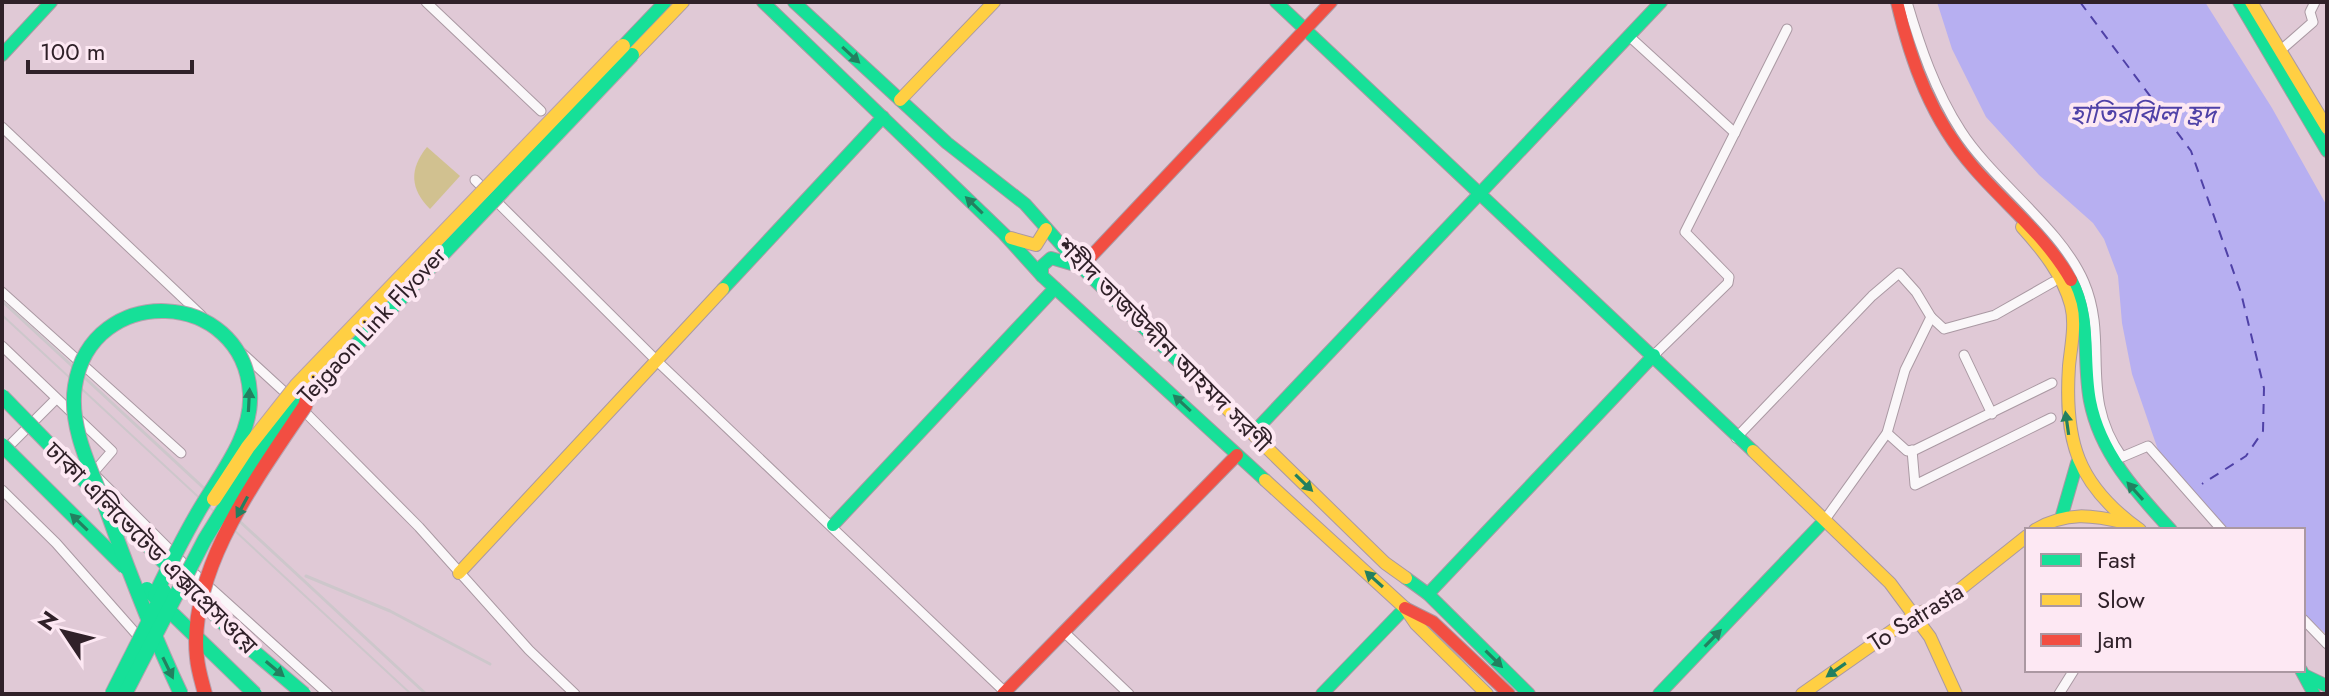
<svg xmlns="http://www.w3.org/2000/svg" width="2329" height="696" font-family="Jost,'Noto Sans Bengali',sans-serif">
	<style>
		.green { fill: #d1c190 }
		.water { fill: #b7aff1 }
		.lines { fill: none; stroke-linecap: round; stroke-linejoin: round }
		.ferry { stroke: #4f41a7; stroke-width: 2; stroke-dasharray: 10 8; stroke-linecap: butt }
		.street-casing { stroke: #aa99a3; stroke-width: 11 }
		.fast-casing { stroke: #aa99a3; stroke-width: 14 }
		.slow-casing { stroke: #aa99a3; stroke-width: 14 }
		.jam-casing { stroke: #aa99a3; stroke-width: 14 }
		.street { stroke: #faf7f9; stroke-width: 9 }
		.fast { stroke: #16e098; stroke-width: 12 }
		.slow { stroke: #ffcf43; stroke-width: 12 }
		.jam { stroke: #f24e42; stroke-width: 12 }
		.tram { stroke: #cdc7cb; stroke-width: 2 }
		.rail { stroke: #cdc7cb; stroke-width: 3 }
		.fast-bridge-casing { stroke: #b7a1ae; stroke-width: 16; stroke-linecap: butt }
		.slow-bridge-casing { stroke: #b7a1ae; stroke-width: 16; stroke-linecap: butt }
		.jam-bridge-casing { stroke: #b7a1ae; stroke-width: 16; stroke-linecap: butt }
		.fast-bridge { stroke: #16e098; stroke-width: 14 }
		.slow-bridge { stroke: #ffcf43; stroke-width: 14 }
		.jam-bridge { stroke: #f24e42; stroke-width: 14 }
		.oneway { fill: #238060 }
		.labels { text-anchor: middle; stroke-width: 8; stroke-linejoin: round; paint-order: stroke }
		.street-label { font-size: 24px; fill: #302129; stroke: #fde8f3 }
		.water-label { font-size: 26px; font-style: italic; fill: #4f41a7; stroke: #fde8f3 }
	</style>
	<rect width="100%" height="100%" fill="#e0c9d6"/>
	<path class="green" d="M427,147L460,176L430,209C410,189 409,169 427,147Z"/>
	<polygon class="water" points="1937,2 2205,2 2272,108 2327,206 2327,635 2303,613 2303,530 2216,530 2170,474 2157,447 2132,374 2122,323 2118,276 2104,239 2093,223 2039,175 1986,117 1952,49"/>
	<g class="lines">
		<polyline class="ferry" points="2080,2 2191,151 2241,293 2264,388 2263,431 2246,456 2202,484"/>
		<g class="street-casing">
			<g id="street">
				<polyline points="426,2 541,111"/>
				<path d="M1907,2C1920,46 1935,91 1961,131C1993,181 2061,228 2084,282C2110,343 2078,395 2122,457L2148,446L2222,530"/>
				<polyline points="1630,37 1735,133"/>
				<polyline points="2281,50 2313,22 2310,12 2315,2"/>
				<polyline points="2,127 202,316"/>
				<polyline points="475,180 658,362 1005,692"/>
				<polyline points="2,292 181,453"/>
				<polyline points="1931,317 1944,329 1995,315 2053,282"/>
				<polyline points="2,346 112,451 93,473 184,564 328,694"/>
				<polyline points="242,353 290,397"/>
				<polyline points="1654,355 1728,283 1729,277 1685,232 1787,29"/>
				<polyline points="1964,355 1992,414"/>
				<polyline points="301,408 419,527 529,650 575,694"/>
				<polyline points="1887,433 1907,451 1915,450 2052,383"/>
				<polyline points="1736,438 1872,296 1899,273 1916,292 1931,317 1905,370 1887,433 1824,521"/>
				<polyline points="1912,450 1915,485 2051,418"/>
				<polyline points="4,451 56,399"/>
				<polyline points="2,490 56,543 138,636"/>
				<polyline points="2303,619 2327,644"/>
				<polyline points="1064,632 1129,694"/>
				<polyline points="2059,694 2074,670"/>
			</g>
		</g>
		<g class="fast-casing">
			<g id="fast">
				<polyline points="763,2 1004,234 1042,276 1265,480"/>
				<polyline points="794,2 947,143 1025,204 1081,267 1186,369"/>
				<polyline points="1276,2 1753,451"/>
				<polyline points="2239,2 2327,151"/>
				<polyline points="623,46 665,2"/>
				<polyline points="2,55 51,2"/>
				<polyline points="1042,276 1042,266 1051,258 1075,265"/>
				<path d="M2071,280C2092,318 2082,359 2090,401C2100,453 2136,492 2171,530"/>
				<polyline points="723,289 883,117"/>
				<polyline points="1253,433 1661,2"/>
				<polyline points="2062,515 2077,463"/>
				<polyline points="833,525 1055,288"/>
				<polyline points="1406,578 1428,594 1529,694"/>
				<polyline points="1428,594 1654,355"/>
				<polyline points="2301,670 2314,694"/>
				<polyline points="2306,676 2327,686"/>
				<polyline points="1322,694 1405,608"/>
				<polyline points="1659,694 1824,521"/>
			</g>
		</g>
		<g class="slow-casing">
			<g id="slow">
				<polyline points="2251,2 2327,128"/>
				<polyline points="632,55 683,2"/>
				<polyline points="900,100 994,2"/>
				<path d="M2022,227C2042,249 2063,275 2071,305C2076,324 2071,346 2069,366C2064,441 2077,485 2140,530"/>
				<polyline points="1011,238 1036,245 1046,229"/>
				<polyline points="1186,369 1385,563 1406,578"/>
				<polyline points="1753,451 1890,583 1930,637 1956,694"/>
				<polyline points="1265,480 1405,608 1416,624 1487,694"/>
				<path d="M2035,530C2066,511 2092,515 2126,523"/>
				<polyline points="459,573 723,289"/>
				<polyline points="1802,694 1916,614 1939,606 2027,536"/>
			</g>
		</g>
		<g class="jam-casing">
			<g id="jam">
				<path d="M1897,2C1911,63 1932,120 1974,168C2006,205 2046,236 2071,280"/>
				<polyline points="1081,267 1331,2"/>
				<polyline points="1405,608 1433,622 1509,694"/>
				<polyline points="1003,694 1237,455"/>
			</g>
		</g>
		<use href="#street" class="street"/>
		<use href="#fast" class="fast"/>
		<use href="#slow" class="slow"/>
		<use href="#jam" class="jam"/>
		<polyline class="tram" points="2,315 411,694"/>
		<g class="rail">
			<polyline points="2,301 426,694"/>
			<polyline points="306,576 390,611 490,664"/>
		</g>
		<g class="fast-bridge-casing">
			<g id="fast-bridge">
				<polyline points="2,396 239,639 304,694"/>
				<polyline points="2,445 125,567"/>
				<polyline points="147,589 255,694"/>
				<path d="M155,595C168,568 182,540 197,514C217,478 253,437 250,393C243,288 91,282 75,386C68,429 94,475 108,514C130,575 153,635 181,694"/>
				<polyline points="112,694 164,591"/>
				<polyline points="125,694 205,539 267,439 632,55"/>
			</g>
		</g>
		<g class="slow-bridge-casing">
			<polyline id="slow-bridge" points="214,499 248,447 297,385 623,46"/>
		</g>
		<g class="jam-bridge-casing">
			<path id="jam-bridge" d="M205,694C202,682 198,670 197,658C187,570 259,475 305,406L309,392"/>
		</g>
		<use href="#fast-bridge" class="fast-bridge"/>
		<use href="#slow-bridge" class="slow-bridge"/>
		<use href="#jam-bridge" class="jam-bridge"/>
	</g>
	<defs><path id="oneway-solid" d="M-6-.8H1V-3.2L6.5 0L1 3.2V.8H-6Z" transform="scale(2)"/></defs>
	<g class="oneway">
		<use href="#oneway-solid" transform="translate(851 55) rotate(43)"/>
		<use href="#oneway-solid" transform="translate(974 205) rotate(-136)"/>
		<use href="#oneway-solid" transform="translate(249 400) rotate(-87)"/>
		<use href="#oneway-solid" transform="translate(1182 403) rotate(-137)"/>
		<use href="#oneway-solid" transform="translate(2067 423) rotate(-98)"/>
		<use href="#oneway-solid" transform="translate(1304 483) rotate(44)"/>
		<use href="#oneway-solid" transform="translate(2135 491) rotate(-132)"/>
		<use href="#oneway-solid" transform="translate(242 507) rotate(118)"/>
		<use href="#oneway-solid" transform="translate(79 522) rotate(-136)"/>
		<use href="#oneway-solid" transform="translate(1374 579) rotate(-138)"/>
		<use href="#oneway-solid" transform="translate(1713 638) rotate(-46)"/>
		<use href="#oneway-solid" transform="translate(1494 659) rotate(45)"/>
		<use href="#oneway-solid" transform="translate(168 668) rotate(64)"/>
		<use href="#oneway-solid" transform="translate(275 669) rotate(40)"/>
		<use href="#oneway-solid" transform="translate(1836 670) rotate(145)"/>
	</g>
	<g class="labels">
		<g class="street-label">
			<text transform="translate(372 325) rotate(-47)" y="8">Tejgaon Link Flyover</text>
			<text transform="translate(1164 345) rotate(45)" y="8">শহীদ তাজউদ্দীন আহমদ সরণী</text>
			<text transform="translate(151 548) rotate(45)" y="8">ঢাকা এলিভেটেড এক্সপ্রেসওয়ে</text>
			<text transform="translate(1916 617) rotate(-32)" y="8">To Satrasta</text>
		</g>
		<g class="water-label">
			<text x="2143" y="123">হাতিরঝিল হ্রদ</text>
		</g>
	</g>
	<rect width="2329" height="696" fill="none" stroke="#302129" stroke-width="8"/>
	<rect x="2025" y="528" width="280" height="144" fill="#fde8f3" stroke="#ab98a2" stroke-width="2"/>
	<rect x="2041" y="554" width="40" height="12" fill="#16e098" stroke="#ab98a2" stroke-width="2"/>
	<text x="2097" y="568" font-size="24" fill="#302129">Fast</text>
	<rect x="2041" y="594" width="40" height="12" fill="#ffcf43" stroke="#ab98a2" stroke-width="2"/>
	<text x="2097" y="608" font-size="24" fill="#302129">Slow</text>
	<rect x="2041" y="634" width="40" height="12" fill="#f24e42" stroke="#ab98a2" stroke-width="2"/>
	<text x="2097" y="648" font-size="24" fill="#302129">Jam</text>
	<g transform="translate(64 632) rotate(305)" stroke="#fde8f3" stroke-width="6" paint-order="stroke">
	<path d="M0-6L14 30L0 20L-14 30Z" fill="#302129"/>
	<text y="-12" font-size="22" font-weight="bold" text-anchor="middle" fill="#302129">N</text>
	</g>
	<path d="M28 60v12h164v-12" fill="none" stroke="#302129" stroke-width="4"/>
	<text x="40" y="60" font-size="24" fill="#302129" stroke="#fde8f3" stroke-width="6" paint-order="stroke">100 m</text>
</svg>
